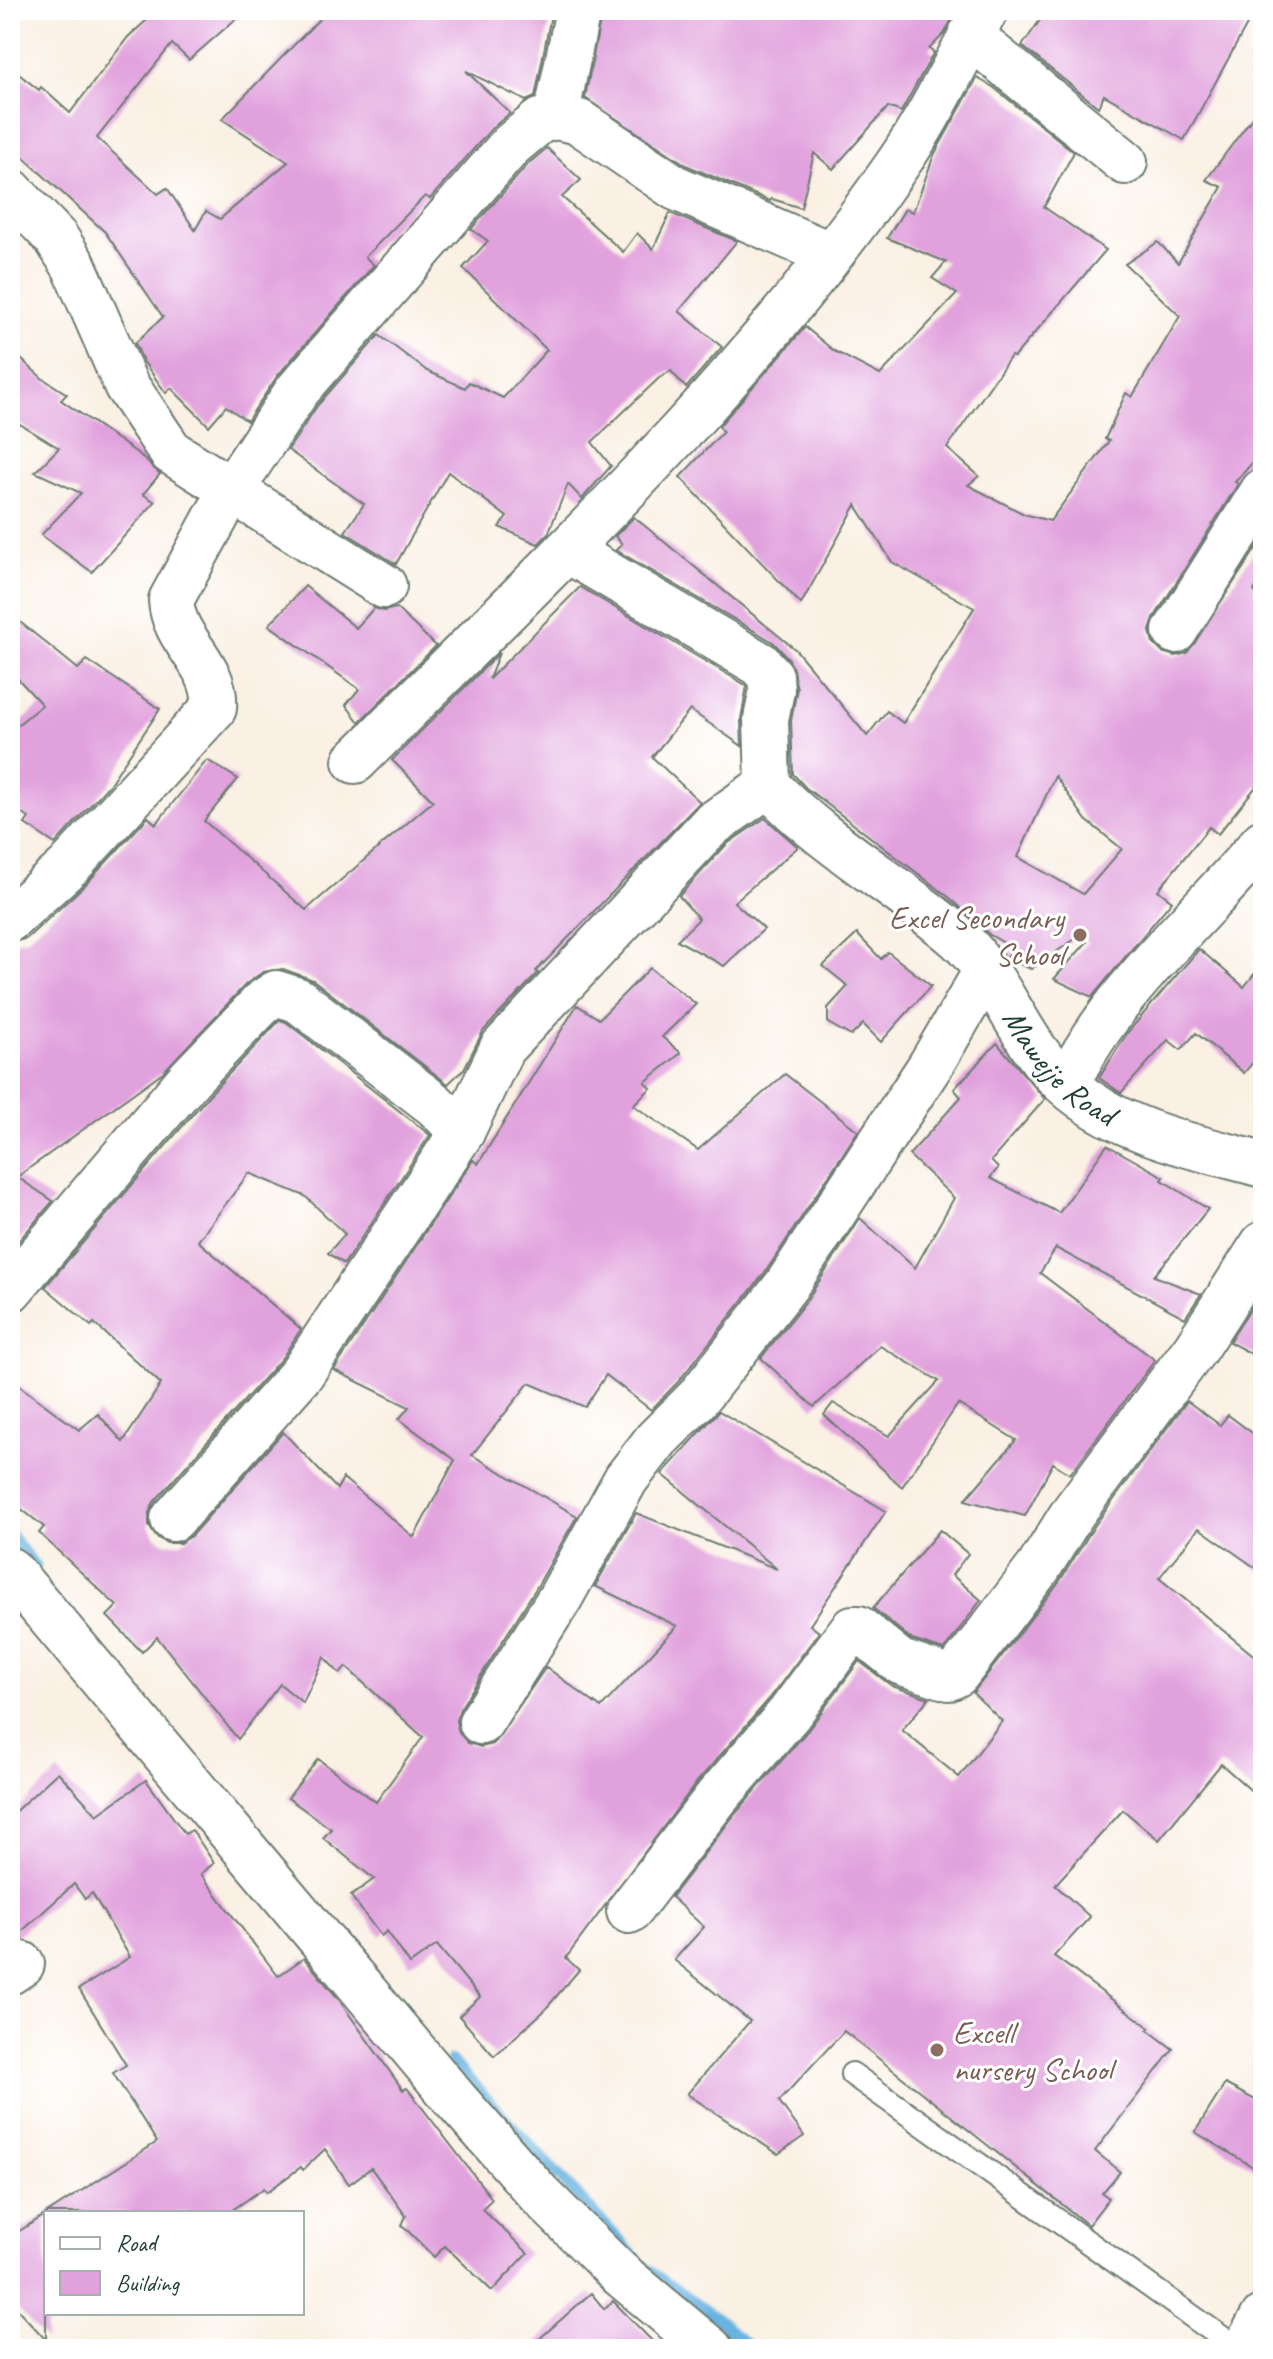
<svg xmlns="http://www.w3.org/2000/svg" width="1273" height="2359" font-family="Caveat,sans-serif">
	<style>
		.lines { fill: none; stroke-linecap: round; stroke-linejoin: round }
		.stream { stroke: #68b4e1; stroke-width: 12 }
		.building { fill: #e1a1dd; fill-rule: evenodd }
		.lane-casing { stroke: #6c7c71; stroke-width: 26 }
		.street-casing { stroke: #6c7c71; stroke-width: 48 }
		.lane { stroke: #fff; stroke-width: 22 }
		.street { stroke: #fff; stroke-width: 44 }
		.education-dot { fill: #8d6e63; stroke: #fff; stroke-width: 3 }
		.labels { text-anchor: middle; stroke-width: 6; stroke-linejoin: round; paint-order: stroke }
		.education-label { font-size: 32px; fill: #785e54; stroke: #fff; text-anchor: end }
		.street-label { font-size: 32px; fill: #1f3d34; stroke: #fff }
	</style>
	<rect width="100%" height="100%" fill="#fff"/>
	<filter id="ink" filterUnits="userSpaceOnUse"><feTurbulence type="fractalNoise" baseFrequency=".0125" numOctaves="2"/><feDisplacementMap in="SourceGraphic" scale="16" xChannelSelector="R" yChannelSelector="G"/><feConvolveMatrix kernelMatrix="1 2 1 2 8 2 1 2 1" color-interpolation-filters="sRGB"/></filter>
	<filter id="wash" filterUnits="userSpaceOnUse"><feTurbulence type="fractalNoise" baseFrequency=".006" numOctaves="4" result="noise"/><feDisplacementMap in="SourceGraphic" scale="32" xChannelSelector="R" yChannelSelector="G"/><feGaussianBlur stdDeviation="1.8" result="paint"/><feColorMatrix in="noise" values="0 0 0 0 0 0 0 0 0 0 0 0 0 0 0 0 0 1.4 0 .05"/><feComposite in="paint" operator="in"/></filter>
	<g filter="url(#wash)">
		<rect width="100%" height="100%" fill="#faf0e3"/>
		<g class="lines">
			<g class="stream">
				<polyline points="10,1535 35,1567"/>
				<polyline points="451,2061 646,2269 723,2324 750,2349"/>
			</g>
		</g>
		<g id="blocks">
			<g class="building">
				<polygon points="136,10 246,10 189,60 172,44 97,138 158,194 167,188 195,230 206,211 220,219 288,162 222,119 328,10 552,10 535,97 526,101 466,71 510,113 492,128 430,199 425,196 365,257 374,265 278,375 247,421 226,406 209,426 171,388 166,393 143,361 135,343 163,317 105,232 10,145 10,67 39,90 41,87 70,113 128,37 147,20"/>
				<polygon points="602,10 957,10 944,34 929,49 934,52 901,112 888,107 833,169 814,153 801,208 772,199 770,201 688,166 585,98"/>
				<polygon points="1047,10 1255,10 1184,140 1104,95 1098,107 1022,46"/>
				<path d="M977,78L993,87L1074,152L1044,207L1106,250L1014,357L1011,356L947,448L979,476L968,485L1024,514L1050,521L1109,441L1105,439L1126,393L1132,397L1180,316L1125,264L1158,242L1178,263L1222,187L1206,180L1263,103V451L1235,482L1238,484L1154,618L1150,631L1153,643L1162,652L1175,656L1187,653L1263,538V574L1254,591L1263,601V778L1218,834L1209,827L1158,890L1172,901L1092,997L1054,979L1087,942L1081,935L1031,969L1007,958L1013,948L990,935L950,898L806,788L793,774L791,721L797,688L789,659L773,642L616,550L622,544L615,536L634,517L796,650L867,736L887,711L903,723L974,608L892,562L856,505L801,604L680,477L723,432L719,426L805,327L834,351L880,375L957,294L932,278L946,262L887,238L905,209L913,212L934,155ZM1055,776L1086,820L1122,849L1083,894L1018,857Z"/>
				<polygon points="547,148 581,180 562,197 623,252 637,233 653,249 670,213 737,241 679,311 722,347 686,388 671,371 659,378 592,442 611,466 582,499 568,484 548,534 538,544 499,527 507,517 448,472 396,564 345,532 364,504 288,450 317,406 379,335 427,371 465,388 469,382 503,398 547,350 463,268 488,241 471,229 529,163"/>
				<polygon points="10,349 42,378 67,394 61,400 140,455 160,474 143,494 155,502 92,572 41,535 81,493 35,472 59,448 10,418"/>
				<polygon points="305,586 356,628 374,608 384,611 396,608 436,646 359,722 346,705 359,689 269,625"/>
				<polygon points="580,587 747,686 741,719 742,746 690,710 652,757 700,802 536,971 538,973 483,1031 464,1069 448,1084 313,980 283,969 263,972 246,984 163,1072 17,1177 53,1201 10,1251 10,943 27,938 86,884 148,817 156,824 207,760 238,779 204,821 306,910 433,801 392,760 499,653 489,679"/>
				<polygon points="10,614 78,669 87,660 160,709 109,785 55,844 25,824 29,818 10,806 10,731 42,705 10,670"/>
				<polygon points="765,818 798,847 734,902 764,929 724,966 677,940 699,919 679,896 727,844"/>
				<polygon points="857,934 881,959 888,952 931,986 881,1042 863,1024 851,1036 828,1023 828,1008 848,986 823,966"/>
				<polygon points="1199,949 1244,987 1263,963 1263,1050 1244,1073 1196,1033 1181,1050 1168,1040 1121,1093 1099,1078 1128,1032"/>
				<polygon points="650,968 696,1004 662,1037 681,1053 645,1082 651,1088 633,1105 698,1150 785,1074 858,1131 766,1271 678,1382 651,1410 606,1375 585,1407 529,1383 472,1455 577,1516 538,1585 460,1709 456,1720 459,1733 468,1743 481,1747 493,1744 546,1667 601,1708 677,1626 595,1586 636,1513 777,1569 662,1474 719,1411 886,1511 810,1625 819,1632 770,1698 697,1782 566,1958 579,1970 543,2012 494,2056 459,2016 480,1997 437,1945 410,1964 387,1931 381,1936 351,1896 374,1879 323,1838 331,1829 288,1798 318,1759 376,1802 423,1737 346,1667 340,1674 324,1657 303,1703 280,1684 238,1739 157,1637 142,1652 107,1616 117,1606 39,1533 44,1527 10,1500 10,1379 79,1430 98,1414 123,1442 161,1384 94,1323 91,1326 45,1287 209,1095 280,1020 286,1022 430,1135 344,1264 328,1253 345,1234 305,1196 249,1173 198,1241 301,1329 282,1358 154,1502 149,1513 149,1526 156,1537 167,1543 180,1543 191,1536 283,1432 337,1489 343,1478 414,1537 455,1460 399,1419 409,1407 334,1370 473,1160 478,1164 577,1005 599,1019"/>
				<polygon points="997,1043 1045,1099 991,1161 998,1168 990,1178 1059,1213 1107,1145 1164,1177 1162,1180 1208,1209 1154,1276 1201,1294 1185,1318 1056,1248 1040,1273 1155,1360 1070,1474 1053,1463 1025,1516 965,1500 1016,1440 958,1404 902,1487 824,1415 833,1403 889,1436 939,1381 880,1346 814,1407 761,1358 807,1300 860,1218 915,1268 954,1198 909,1155 961,1097 954,1089"/>
				<polygon points="1263,1290 1263,1360 1229,1342"/>
				<polygon points="1187,1401 1220,1425 1228,1415 1263,1441 1263,1573 1199,1528 1159,1578 1263,1663 1263,1801 1221,1764 1159,1840 1123,1810 1055,1885 1090,1917 1054,1956 1150,2028 1148,2030 1173,2049 1095,2151 1120,2172 1102,2193 1109,2198 1088,2225 844,2031 779,2101 804,2136 778,2154 687,2094 750,2021 674,1960 704,1927 671,1897 736,1813 808,1730 859,1661 892,1686 929,1698 902,1730 959,1777 1002,1721 973,1693 1059,1582 1095,1525"/>
				<polygon points="940,1530 968,1554 952,1575 981,1600 944,1650 912,1640 873,1608"/>
				<polygon points="58,1772 97,1815 146,1780 185,1834 192,1830 214,1863 201,1874 278,1976 304,1958 336,1996 403,2090 407,2088 492,2199 482,2209 528,2253 492,2291 445,2246 434,2257 402,2225 406,2216 371,2168 349,2184 325,2149 303,2170 301,2167 267,2192 264,2188 228,2213 47,2213 157,2142 113,2073 126,2065 79,1989 130,1957 92,1893 85,1899 74,1884 10,1942 10,1816"/>
				<polygon points="1225,2084 1263,2104 1263,2173 1195,2132"/>
				<polygon points="46,2214 46,2340 10,2301 10,2237"/>
				<polygon points="591,2293 604,2309 613,2301 660,2349 528,2349"/>
			</g>
		</g>
	</g>
	<g filter="url(#ink)">
		<use href="#blocks" fill-opacity="0" stroke="#6c7c71" stroke-width="2"/>
		<g class="lines">
			<g class="lane-casing">
				<polyline id="lane" points="852,2074 1238,2349"/>
			</g>
			<g class="street-casing">
				<g id="street">
					<polyline points="970,36 1125,162"/>
					<polyline points="556,117 578,10"/>
					<polyline points="10,190 56,238 74,266 126,385 171,452 384,586"/>
					<path id="s1" d="M567,550L760,664L771,676L772,690L766,719L768,785C823,844 896,884 957,937C991,967 1010,1014 1036,1051C1089,1127 1179,1142 1263,1165"/>
					<polyline points="1175,631 1263,491"/>
					<path d="M355,761C545,571 746,385 899,162C932,115 956,60 986,10"/>
					<path d="M10,919L69,866L214,708C218,664 173,642 171,600L230,492L297,391L511,145L540,121L556,117L579,122L676,188L829,254"/>
					<path d="M1067,1084C1113,990 1196,921 1263,842"/>
					<polyline points="10,1290 190,1078 264,1001 276,993 298,1000 435,1105 462,1132"/>
					<polyline points="173,1519 302,1373 462,1132 502,1048 711,825 768,785"/>
					<polyline points="10,1570 455,2099 539,2194 619,2273 710,2349"/>
					<polyline points="481,1722 560,1598 626,1479 656,1440 697,1399 786,1286 930,1066 986,971"/>
					<polyline points="629,1911 717,1797 789,1714 853,1628 858,1628 900,1662 949,1678 957,1674 1039,1567 1074,1511 1195,1349 1263,1244"/>
					<polyline points="10,1972 22,1964"/>
					<polyline points="1245,2349 1263,2317"/>
				</g>
			</g>
			<use href="#lane" class="lane"/>
			<use href="#street" class="street"/>
		</g>
	</g>
	<g class="education-dot">
		<circle cx="1080" cy="935" r="8"/>
		<circle cx="937" cy="2050" r="8"/>
	</g>
	<g class="labels">
		<g class="education-label">
			<text x="1064" y="928">Excel Secondary<tspan x="1064" dy="37">School</tspan></text>
			<text x="953" y="2043" text-anchor="start">Excell<tspan x="953" dy="37">nursery School</tspan></text>
		</g>
		<g class="street-label">
			<text dy="11" stroke="none"><textPath href="#s1" startOffset="760">Mawejje Road</textPath></text>
		</g>
	</g>
	<rect width="1273" height="2359" fill="none" stroke="#fff" stroke-width="40"/>
	<rect x="44" y="2211" width="260" height="104" fill="#ffffff" stroke="#a5b1ae" stroke-width="2"/>
	<rect x="60" y="2237" width="40" height="12" fill="#ffffff" stroke="#a5b1ae" stroke-width="2"/>
	<text x="116" y="2251" font-size="24" fill="#1f3d34">Road</text>
	<rect x="60" y="2271" width="40" height="24" fill="#e1a1dd" stroke="#a5b1ae" stroke-width="2"/>
	<text x="116" y="2291" font-size="24" fill="#1f3d34">Building</text>
</svg>
